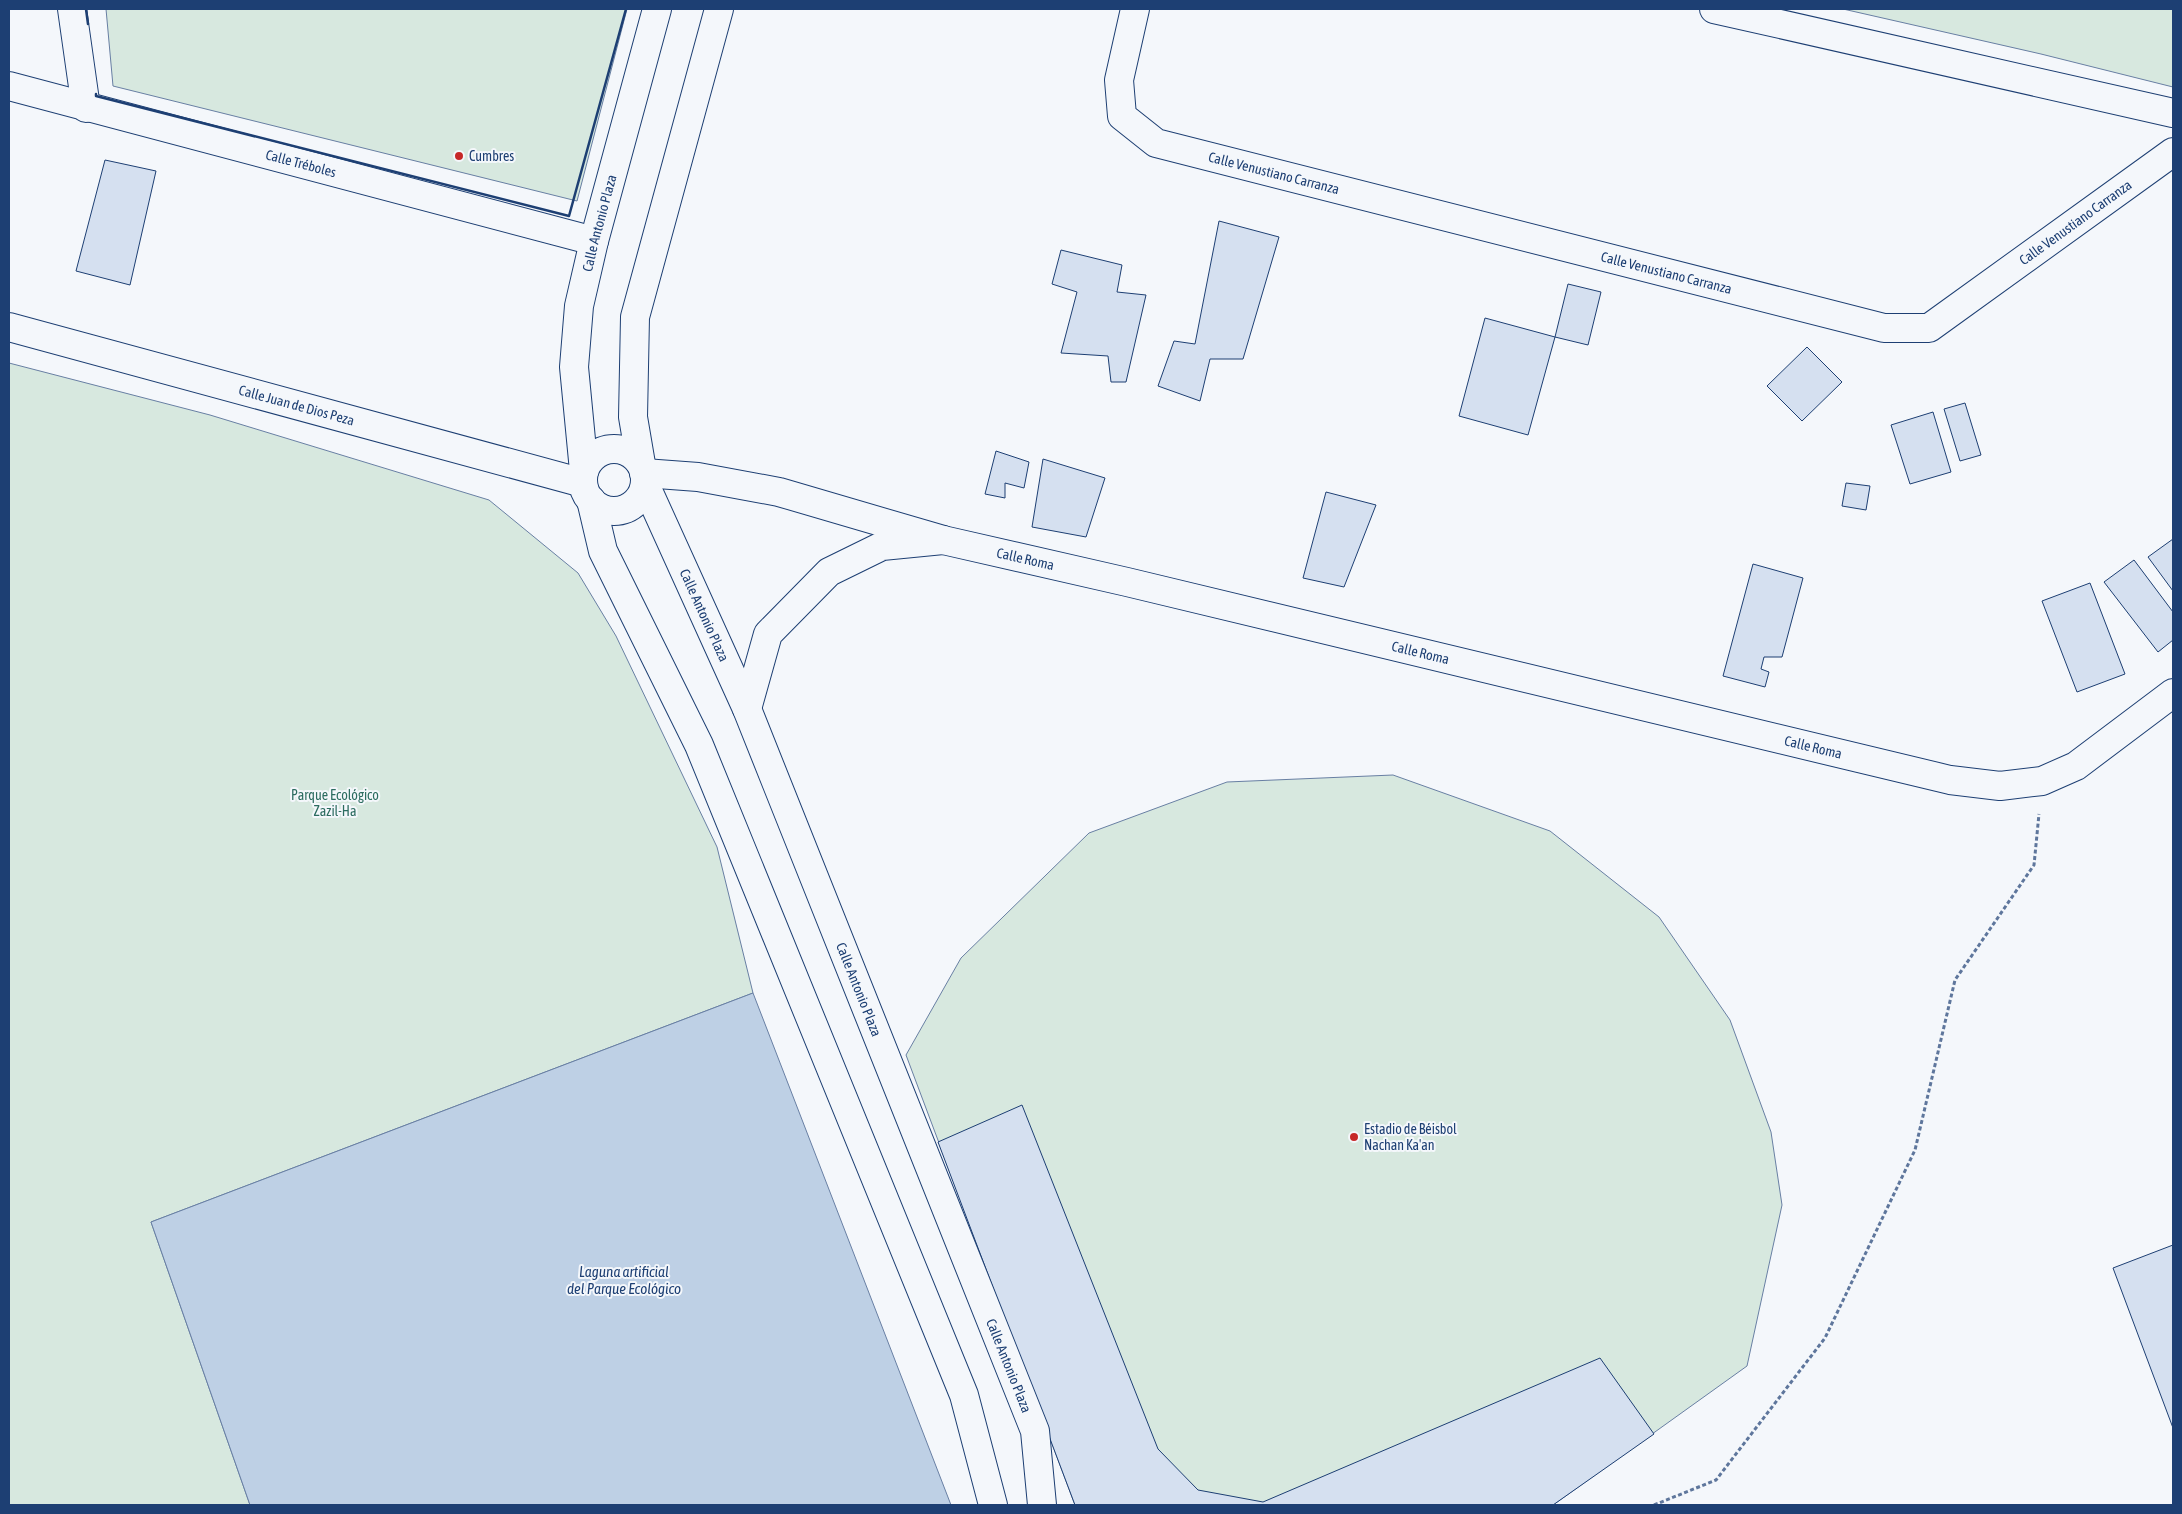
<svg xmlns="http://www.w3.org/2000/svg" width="2182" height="1514" font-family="'Asap Condensed',sans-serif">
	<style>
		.green { fill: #d7e8df; stroke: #687fa3 }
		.water { fill: #bed0e5; stroke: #687fa3 }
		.building { fill: #d5e0f0; stroke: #1d3f73 }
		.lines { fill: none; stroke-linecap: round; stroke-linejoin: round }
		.minor-casing { stroke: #1d3f73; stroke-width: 30 }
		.major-casing { stroke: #1d3f73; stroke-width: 30 }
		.path { stroke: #5e769c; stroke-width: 3; stroke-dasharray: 4 2.5; stroke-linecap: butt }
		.minor { stroke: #f4f7fb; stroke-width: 28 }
		.major { stroke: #f4f7fb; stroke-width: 28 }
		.wall { stroke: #1d3f73; stroke-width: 2.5 }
		.poi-dot { fill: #c62828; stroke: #f4f7fb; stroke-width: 2 }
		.labels { text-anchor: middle; stroke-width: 4; stroke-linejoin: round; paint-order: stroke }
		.poi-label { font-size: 14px; fill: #1d3f73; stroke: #f4f7fb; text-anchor: start }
		.street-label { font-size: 14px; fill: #1d3f73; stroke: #f4f7fb }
		.park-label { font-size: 14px; fill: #2c6c60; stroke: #f4f7fb }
		.water-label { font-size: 15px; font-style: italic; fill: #1d3f73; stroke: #f4f7fb }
	</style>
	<rect width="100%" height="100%" fill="#f4f7fb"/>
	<g class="green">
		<polygon points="106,9 627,9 577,201 113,86"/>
		<polygon points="1843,9 2173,9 2173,87 2041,54"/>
		<polygon points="9,363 210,415 489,500 578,573 616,636 717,847 753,993 151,1222 250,1505 9,1505"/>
		<polygon points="1393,775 1550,831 1659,917 1730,1020 1771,1132 1782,1205 1747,1366 1553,1505 1075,1505 906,1055 961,958 1089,833 1227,782"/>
	</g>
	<polygon class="water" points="753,993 951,1505 250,1505 151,1222"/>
	<g class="building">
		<polygon points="105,160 156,171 130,285 76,271"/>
		<polygon points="1219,221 1279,237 1243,359 1210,359 1200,401 1158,386 1174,341 1195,344"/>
		<polygon points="1061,250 1122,265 1117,292 1146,295 1126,382 1111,382 1108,356 1061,353 1077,292 1052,284"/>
		<polygon points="1568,284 1601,292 1588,345 1555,337"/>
		<polygon points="1485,318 1555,337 1528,435 1459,416"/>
		<polygon points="1807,347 1842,382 1802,421 1767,386"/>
		<polygon points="1965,403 1981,455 1960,461 1944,409"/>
		<polygon points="1933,412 1951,472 1910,484 1891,425"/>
		<polygon points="996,451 1029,462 1024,488 1005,483 1005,498 985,494"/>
		<polygon points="1043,459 1105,478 1086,537 1032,527"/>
		<polygon points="1846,483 1870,486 1866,510 1842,506"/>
		<polygon points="1326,492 1376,505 1344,587 1303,578"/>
		<polygon points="2173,539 2173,591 2148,557"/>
		<polygon points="2134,560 2173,612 2173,640 2158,652 2104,582"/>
		<polygon points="1753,564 1803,578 1782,657 1764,657 1761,669 1769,672 1765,687 1723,676"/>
		<polygon points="2090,583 2125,674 2077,692 2042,601"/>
		<polygon points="1022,1105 1158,1449 1198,1490 1263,1502 1600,1358 1654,1434 1553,1505 1075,1505 938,1142"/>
		<polygon points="2173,1245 2173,1428 2113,1268"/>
	</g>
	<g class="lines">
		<g class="minor-casing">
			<g id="minor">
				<polyline points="72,9 86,108"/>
				<path id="s1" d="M1135,9L1119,80L1122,116L1156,143L1884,328H1929L2173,152"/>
				<polyline points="1714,9 2173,113"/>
				<path id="s2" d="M9,86L594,241"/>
				<path id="s3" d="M644,473L698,477L779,492L943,540L1127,582L1950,780L2000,786L2042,781L2076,766L2173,693"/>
			</g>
		</g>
		<g class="major-casing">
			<g id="major">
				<path id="s4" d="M9,327L583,483"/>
				<circle cx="614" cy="480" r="31"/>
				<polyline points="641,464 633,417 635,317 719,9"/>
				<path id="s5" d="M584,471L574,367L579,306L594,241L657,9"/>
				<path id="s6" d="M645,484L747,709L1035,1431L1042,1505"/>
				<polyline points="591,500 603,551 699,745 964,1395 993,1505"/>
				<polyline points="747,709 768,634 829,572 882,546 943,540"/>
			</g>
		</g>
		<polyline class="path" points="1654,1505 1716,1480 1825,1338 1915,1150 1955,980 2034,865 2039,814"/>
		<use href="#minor" class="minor"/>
		<use href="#major" class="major"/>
		<g class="wall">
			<polyline points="86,9 88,24"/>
			<polyline points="96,94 96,96 569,216 626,9"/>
		</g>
	</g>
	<g class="poi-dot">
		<circle cx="459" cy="156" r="5"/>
		<circle cx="1354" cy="1137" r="5"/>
	</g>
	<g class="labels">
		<g class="poi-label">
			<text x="469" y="161">Cumbres</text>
			<text x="1364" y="1134">Estadio de Béisbol<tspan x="1364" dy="16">Nachan Ka'an</tspan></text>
		</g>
		<g class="street-label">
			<text dy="5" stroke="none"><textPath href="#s2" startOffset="302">Calle Tréboles</textPath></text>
			<text dy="5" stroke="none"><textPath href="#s1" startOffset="274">Calle Venustiano Carranza</textPath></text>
			<text dy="5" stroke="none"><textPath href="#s5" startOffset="251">Calle Antonio Plaza</textPath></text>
			<text dy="5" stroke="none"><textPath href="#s1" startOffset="1129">Calle Venustiano Carranza</textPath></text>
			<text dy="5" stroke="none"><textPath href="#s1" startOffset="679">Calle Venustiano Carranza</textPath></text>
			<text dy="5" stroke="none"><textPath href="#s4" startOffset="298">Calle Juan de Dios Peza</textPath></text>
			<text dy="5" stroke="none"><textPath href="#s3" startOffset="392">Calle Roma</textPath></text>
			<text dy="5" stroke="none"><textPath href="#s6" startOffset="144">Calle Antonio Plaza</textPath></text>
			<text dy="5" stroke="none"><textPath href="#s3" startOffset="798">Calle Roma</textPath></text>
			<text dy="5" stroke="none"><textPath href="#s3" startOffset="1202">Calle Roma</textPath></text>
			<text dy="5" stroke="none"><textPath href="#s6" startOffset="549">Calle Antonio Plaza</textPath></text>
			<text dy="5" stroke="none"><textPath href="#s6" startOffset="954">Calle Antonio Plaza</textPath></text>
		</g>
		<g class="park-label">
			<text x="335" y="800">Parque Ecológico<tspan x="335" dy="16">Zazil-Ha</tspan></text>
		</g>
		<g class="water-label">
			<text x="624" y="1277">Laguna artificial<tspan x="624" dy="17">del Parque Ecológico</tspan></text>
		</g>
	</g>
	<rect width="2182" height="1514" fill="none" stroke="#1d3f73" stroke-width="20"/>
</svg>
